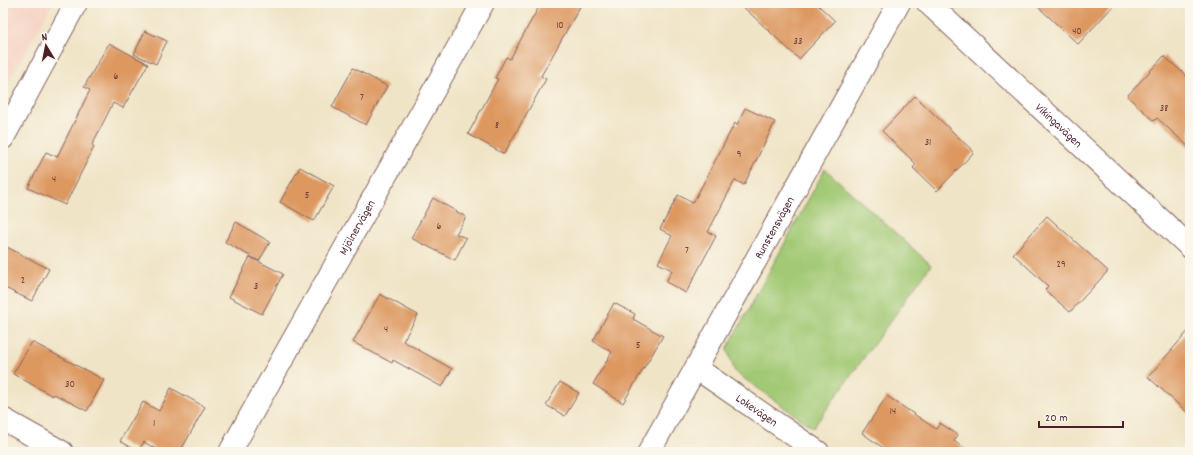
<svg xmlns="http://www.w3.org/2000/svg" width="1193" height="455" font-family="Dekko,sans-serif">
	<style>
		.built { fill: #f5d2c2 }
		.green { fill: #a2c974; stroke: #767450 }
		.building { fill: #dd9860 }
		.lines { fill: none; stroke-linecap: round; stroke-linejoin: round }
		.minor-casing { stroke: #846461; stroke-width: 24 }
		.minor { stroke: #fff; stroke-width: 22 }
		.labels { text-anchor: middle; stroke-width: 3; stroke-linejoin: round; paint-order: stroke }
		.number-label { font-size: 10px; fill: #6f3d38 }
		.street-label { font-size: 12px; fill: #4a1f2b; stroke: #fbf7ec }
	</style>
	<rect width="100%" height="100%" fill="#fbf7ec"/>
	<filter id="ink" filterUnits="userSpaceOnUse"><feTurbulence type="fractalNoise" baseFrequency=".025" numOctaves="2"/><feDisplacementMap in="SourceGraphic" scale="8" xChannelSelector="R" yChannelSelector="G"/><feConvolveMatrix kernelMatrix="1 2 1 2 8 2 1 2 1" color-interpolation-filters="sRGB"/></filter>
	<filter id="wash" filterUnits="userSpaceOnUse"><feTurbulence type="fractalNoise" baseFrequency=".012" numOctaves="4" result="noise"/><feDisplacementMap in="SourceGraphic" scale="16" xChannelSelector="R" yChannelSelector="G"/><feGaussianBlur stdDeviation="0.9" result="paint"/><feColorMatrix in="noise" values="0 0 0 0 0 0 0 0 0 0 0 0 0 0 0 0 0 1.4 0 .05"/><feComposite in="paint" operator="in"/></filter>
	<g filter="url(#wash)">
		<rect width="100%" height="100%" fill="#f0e4c6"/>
		<polygon class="built" points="3,3 53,3 3,92"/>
		<polygon class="green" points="825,169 931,265 813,428 735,372 727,349"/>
		<g id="blocks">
			<g class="building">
				<polygon points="541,3 582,3 541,76 546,79 504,154 468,134 498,79 495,78 506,57 510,59"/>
				<polygon points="739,3 816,3 835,21 799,59"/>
				<polygon points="1034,3 1116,3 1078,44"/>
				<polygon points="145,31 167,41 156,64 134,54"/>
				<polygon points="109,43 148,64 123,108 113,103 92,145 94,147 65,205 28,188 46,152 57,157 90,90 84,87"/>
				<polygon points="1164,56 1190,79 1190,148 1157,118 1154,121 1127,96"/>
				<polygon points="353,68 387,86 366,125 332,107"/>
				<polygon points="915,96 974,152 937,191 913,168 916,164 882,131"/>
				<polygon points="745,108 775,122 744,185 735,180 708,232 716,236 686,293 666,282 672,270 658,263 672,236 660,229 678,195 693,203 735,123 737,125"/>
				<polygon points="300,167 334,186 314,221 280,202"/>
				<polygon points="433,198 466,217 456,234 466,238 455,260 411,238"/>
				<polygon points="1047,216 1108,271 1070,312 1045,290 1048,286 1013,254"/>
				<polygon points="236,222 270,242 259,261 225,242"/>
				<polygon points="3,245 49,269 32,301 3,287"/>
				<polygon points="250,257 283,274 262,314 229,297"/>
				<polygon points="380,294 418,315 403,341 452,369 442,387 393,360 392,363 353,342"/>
				<polygon points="614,303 635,314 633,319 663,336 623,403 593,384 612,352 593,341"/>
				<polygon points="1190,329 1190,415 1148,377"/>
				<polygon points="32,342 104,380 87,411 54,394 53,396 13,374"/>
				<polygon points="560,382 579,393 565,416 546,405"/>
				<polygon points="171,388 205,407 180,452 161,452 144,442 138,451 120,441 143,402 159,411"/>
				<polygon points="887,396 936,429 940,423 958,435 954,441 969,452 889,452 862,433"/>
			</g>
		</g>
	</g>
	<g filter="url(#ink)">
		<use href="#blocks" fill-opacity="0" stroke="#846461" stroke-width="1"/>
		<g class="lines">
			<g class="minor-casing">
				<g id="minor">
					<path id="s1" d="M928,3L1190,247"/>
					<polyline points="3,138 76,3"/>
					<path id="s2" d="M696,368L818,452"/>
					<polyline points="3,419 62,452"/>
					<path id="s3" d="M230,452L483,3"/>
					<path id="s4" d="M649,452L899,3"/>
				</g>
			</g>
			<use href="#minor" class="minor"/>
		</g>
	</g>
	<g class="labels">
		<g class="number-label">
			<text x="560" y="28">10</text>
			<text x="1077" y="34">40</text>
			<text x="798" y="44">33</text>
			<text x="116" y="79">6</text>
			<text x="362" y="100">7</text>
			<text x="1164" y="111">38</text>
			<text x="497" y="128">8</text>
			<text x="928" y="145">31</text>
			<text x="739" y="157">9</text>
			<text x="54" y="182">4</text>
			<text x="307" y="198">5</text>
			<text x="439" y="229">6</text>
			<text x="687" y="253">7</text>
			<text x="1061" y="267">29</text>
			<text x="23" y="283">2</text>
			<text x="256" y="289">3</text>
			<text x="386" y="332">4</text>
			<text x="638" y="348">5</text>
			<text x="70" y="387">30</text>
			<text x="893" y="414">14</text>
			<text x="154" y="426">1</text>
		</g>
		<g class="street-label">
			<text dy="4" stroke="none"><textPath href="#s1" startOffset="179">Vikingavägen</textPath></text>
			<text dy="4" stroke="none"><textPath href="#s4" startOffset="257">Runstensvägen</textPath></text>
			<text dy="4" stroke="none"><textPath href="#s3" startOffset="258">Mjölnervägen</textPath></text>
			<text dy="4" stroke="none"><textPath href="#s2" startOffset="74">Lokevägen</textPath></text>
		</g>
	</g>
	<rect width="1193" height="455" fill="none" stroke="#fbf7ec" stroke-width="16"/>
	<g transform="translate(46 46) rotate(350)" stroke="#fbf7ec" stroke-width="3" paint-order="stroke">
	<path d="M0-3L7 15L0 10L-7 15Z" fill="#4a1f2b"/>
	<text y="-6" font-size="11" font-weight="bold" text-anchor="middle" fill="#4a1f2b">N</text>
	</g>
	<path d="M1039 421v6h84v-6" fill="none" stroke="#4a1f2b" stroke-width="2"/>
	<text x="1045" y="421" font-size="12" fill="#4a1f2b" stroke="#fbf7ec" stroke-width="3" paint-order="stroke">20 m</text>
</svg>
